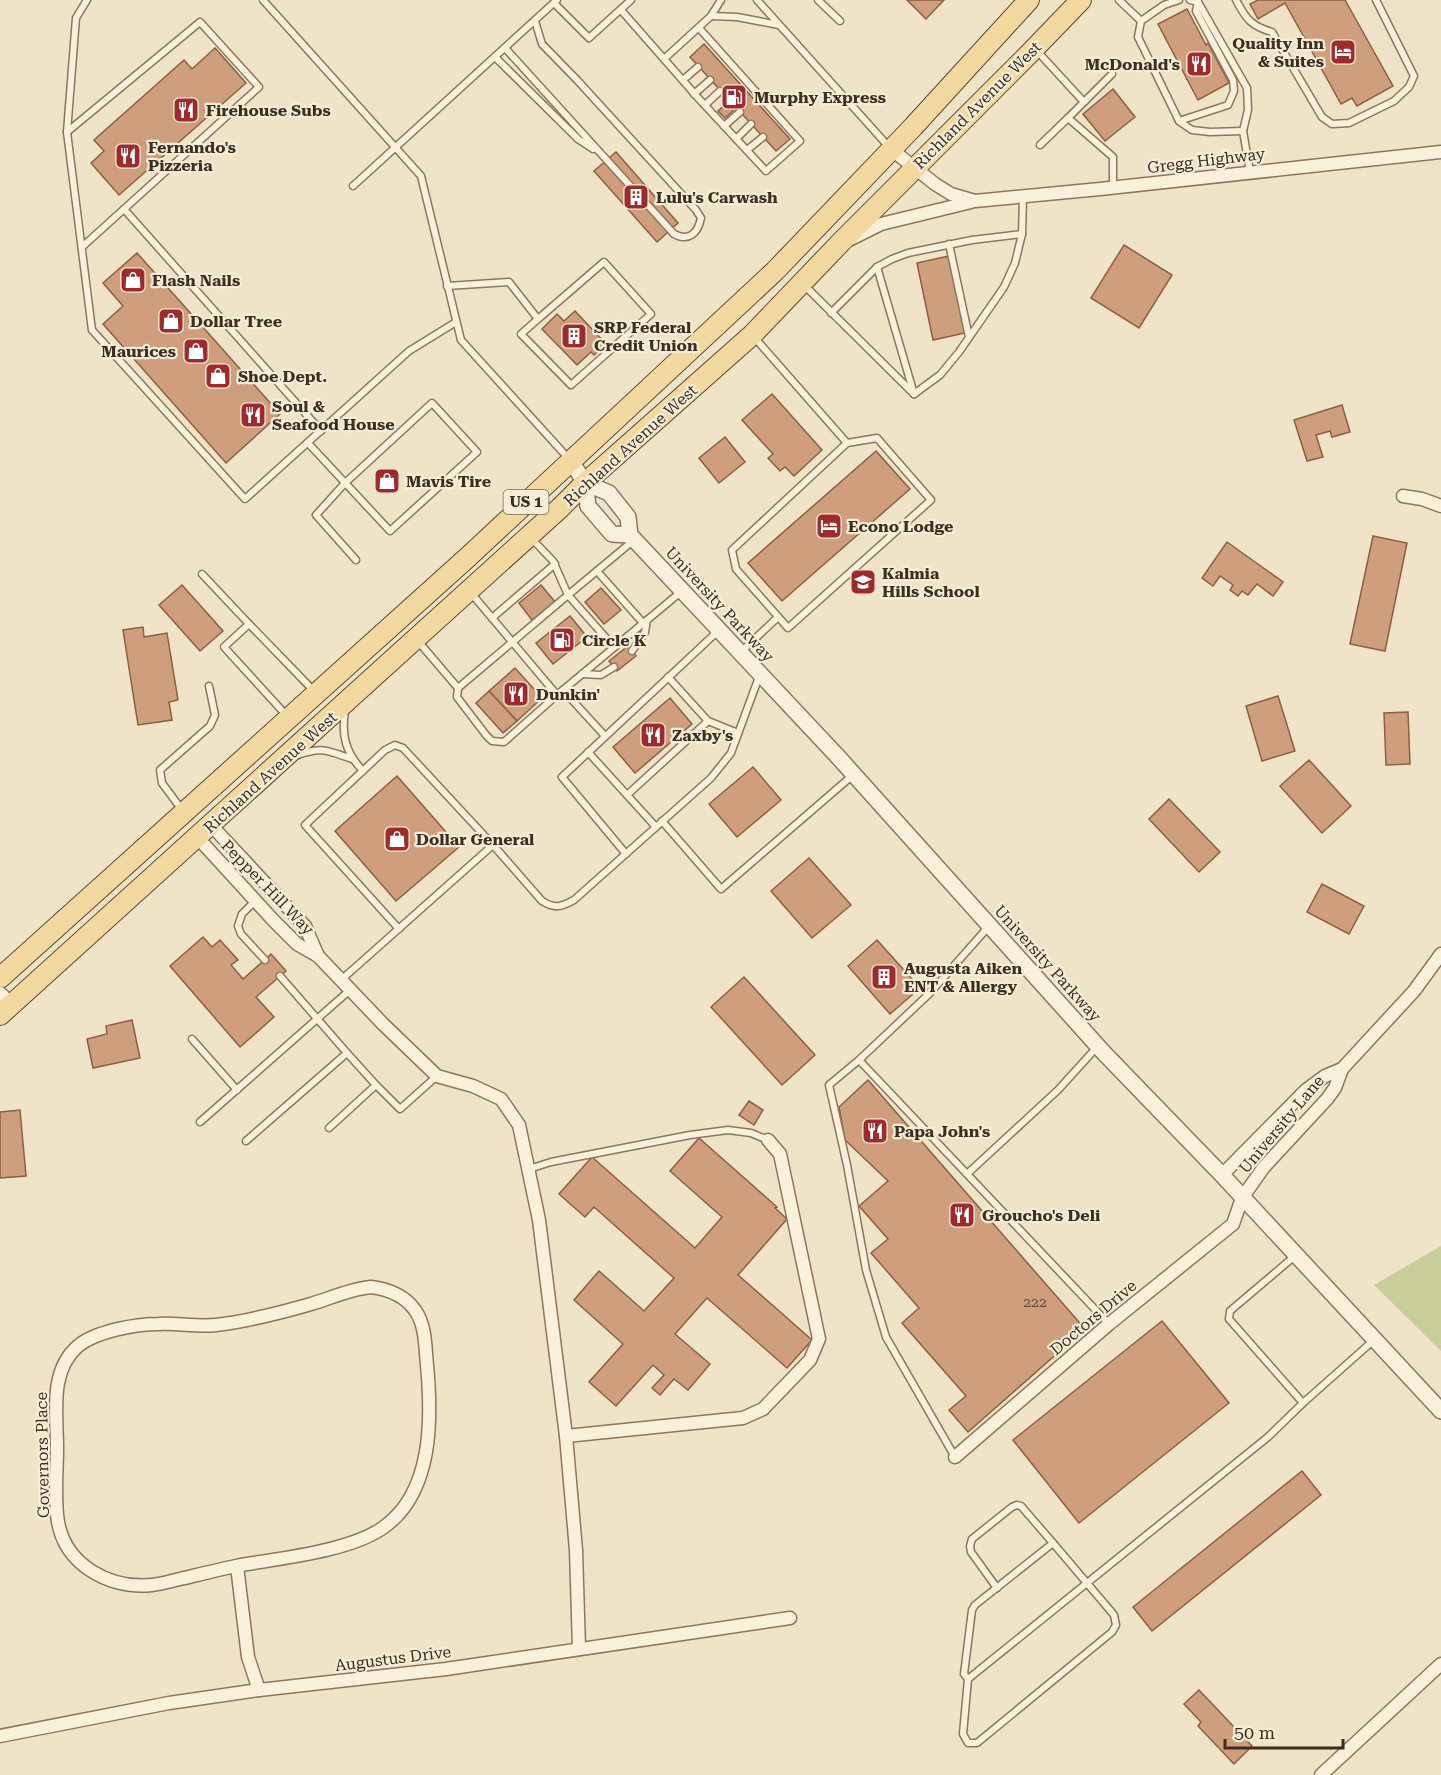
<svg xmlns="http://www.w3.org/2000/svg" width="1441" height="1775" font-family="'Roboto Serif',serif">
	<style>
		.green { fill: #c9cf9b }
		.building { fill: #cf9f7d; stroke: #8d5f41; stroke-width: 1.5 }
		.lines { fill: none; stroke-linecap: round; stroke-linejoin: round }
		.service-casing { stroke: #8d765c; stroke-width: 9 }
		.minor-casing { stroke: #8d765c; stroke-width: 15 }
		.tertiary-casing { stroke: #8d765c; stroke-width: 18 }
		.primary-casing { stroke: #5b4430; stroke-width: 22 }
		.service { stroke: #faf1dc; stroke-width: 6 }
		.minor { stroke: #faf1dc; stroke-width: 12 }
		.tertiary { stroke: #faf1dc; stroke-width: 15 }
		.primary { stroke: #f3d9a0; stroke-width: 20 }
		.labels { text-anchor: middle; stroke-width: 4.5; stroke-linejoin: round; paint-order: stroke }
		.number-label { font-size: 14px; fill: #624a37 }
		.shield { fill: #f7eed8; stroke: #756857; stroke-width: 1.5 }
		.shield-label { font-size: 15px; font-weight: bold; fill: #3d2e20 }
		.poi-label { font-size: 16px; font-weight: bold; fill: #3d2e20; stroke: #f7eed8; text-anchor: start }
		.street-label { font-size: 16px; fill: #3d2e20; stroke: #f7eed8 }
	</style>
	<rect width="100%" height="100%" fill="#f0e4c8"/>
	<polygon class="green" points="1441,1246 1441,1351 1374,1285"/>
	<g class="building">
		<polygon points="907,0 944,0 926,19"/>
		<polygon points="1258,0 1345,0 1393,86 1357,106 1352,98 1341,104 1285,3 1258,19 1250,4"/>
		<polygon points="1187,9 1206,45 1208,43 1229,83 1198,100 1158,24"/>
		<polygon points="704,44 790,139 776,151 690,57"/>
		<polygon points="215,48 246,83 119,195 91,163 104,151 94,140 184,60 192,69"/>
		<polygon points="1113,89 1135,117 1105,141 1083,114"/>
		<polygon points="739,92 746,99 725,118 718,111"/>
		<polygon points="616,152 678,223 657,242 594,171"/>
		<polygon points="1124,245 1172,275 1139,328 1091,298"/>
		<polygon points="137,253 280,414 226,463 103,324 123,306 103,283"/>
		<polygon points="949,256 965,333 933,340 917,263"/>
		<polygon points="575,311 606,344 594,355 591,352 577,365 542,329 557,314 564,321"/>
		<polygon points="772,394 822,450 794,476 785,467 780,471 768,458 773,454 742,420"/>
		<polygon points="1342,405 1350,432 1332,437 1330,431 1316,435 1323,457 1307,461 1294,420"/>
		<polygon points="725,437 745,462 719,483 699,458"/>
		<polygon points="876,451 910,489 782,601 748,563"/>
		<polygon points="1373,536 1407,543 1385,651 1350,644"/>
		<polygon points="1227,542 1283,582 1273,596 1257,584 1248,595 1242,591 1238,596 1230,590 1233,585 1220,576 1213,586 1202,578"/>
		<polygon points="182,585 223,631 200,651 159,605"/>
		<polygon points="541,585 555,602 532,620 519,603"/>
		<polygon points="601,588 621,610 604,624 585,602"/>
		<polygon points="570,616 587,637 553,664 536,643"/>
		<polygon points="143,627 144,637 167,633 178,700 169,702 172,720 138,725 123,630"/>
		<polygon points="628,646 636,656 617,671 609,661"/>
		<polygon points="515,668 542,698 517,721 489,691"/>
		<polygon points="489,691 517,721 503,733 476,703"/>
		<polygon points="1278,696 1295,751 1262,761 1246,706"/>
		<polygon points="670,698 692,724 635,773 613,747"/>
		<polygon points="1408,712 1410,764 1386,765 1384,713"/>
		<polygon points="1309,760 1351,806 1322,833 1280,786"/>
		<polygon points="753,767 781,800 737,837 709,804"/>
		<polygon points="397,776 459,847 396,901 335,831"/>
		<polygon points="1169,799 1220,852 1199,872 1149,819"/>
		<polygon points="809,858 851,905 812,938 771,891"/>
		<polygon points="1322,884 1364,906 1349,934 1307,912"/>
		<polygon points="203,937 212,947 220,940 238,960 231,965 243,979 271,954 286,971 256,997 274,1017 240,1047 170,966"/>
		<polygon points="877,940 920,988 890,1014 848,966"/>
		<polygon points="744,977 815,1055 782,1085 711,1007"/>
		<polygon points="132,1020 140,1058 93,1068 87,1039 107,1034 106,1026"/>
		<polygon points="868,1080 1085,1329 968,1432 949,1410 966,1396 902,1323 919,1308 871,1253 888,1239 859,1206 888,1181 845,1140 839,1107"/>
		<polygon points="749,1101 763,1110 754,1125 739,1115"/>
		<polygon points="20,1110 26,1176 0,1178 0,1112"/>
		<polygon points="699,1138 777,1207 775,1208 787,1219 738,1275 812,1340 787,1368 707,1298 675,1334 710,1364 688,1390 674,1379 660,1395 652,1388 664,1375 653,1365 616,1406 589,1382 623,1344 574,1300 599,1271 644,1311 674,1278 594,1207 585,1217 559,1194 592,1157 695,1248 722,1217 670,1171"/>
		<polygon points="1162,1321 1229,1403 1079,1523 1013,1440"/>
		<polygon points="1302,1471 1321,1495 1152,1631 1133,1607"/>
		<polygon points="1199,1690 1252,1746 1234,1764 1198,1726 1201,1722 1184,1704"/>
	</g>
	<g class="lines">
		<g class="service-casing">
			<g id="service">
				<polyline points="87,0 76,18 67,132 92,330 245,499 409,351 456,322"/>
				<polyline points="263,0 421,176 461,340 569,459"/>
				<polyline points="757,0 889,147"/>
				<polyline points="818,0 840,21"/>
				<polyline points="1119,0 1141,21"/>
				<polyline points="1179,0 1164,5 1141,21 1138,37 1179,121 1192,130 1210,132 1243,131"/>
				<polyline points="1190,0 1198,2 1247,88 1248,110 1243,131 1250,172"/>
				<path d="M1236,0C1246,19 1251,26 1272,32L1322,117L1332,124L1349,123L1394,101L1409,87L1414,76L1376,0"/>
				<polyline points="554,3 589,38 631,0"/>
				<polyline points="621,10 664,59 711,16 721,0"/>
				<polyline points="711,16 737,17 779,25"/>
				<path d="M505,48L674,234C689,242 698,233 701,218L696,210L577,80L542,44L535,21"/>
				<polyline points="1037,51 1084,102"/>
				<polyline points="495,57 578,139 593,149"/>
				<polyline points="664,59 700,100 766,171 800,141 699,28"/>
				<polyline points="1112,74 1068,118 1113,157 1113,187"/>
				<polyline points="683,80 698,67"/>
				<polyline points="694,94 710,80"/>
				<polyline points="705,105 720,91"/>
				<polyline points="1179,121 1228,105 1234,91 1233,80 1196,11 1198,2"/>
				<polyline points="724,126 740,112"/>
				<polyline points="67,132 200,22 259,87 82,247"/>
				<polyline points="736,139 751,124"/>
				<polyline points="1040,145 1068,118"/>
				<polyline points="747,150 763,137"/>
				<polyline points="353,186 557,0"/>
				<polyline points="124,209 321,431"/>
				<polyline points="949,244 969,337"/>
				<polyline points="877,267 914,394"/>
				<polyline points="804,285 914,394"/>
				<polyline points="447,286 509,282 538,319 521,334 571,385 651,314 604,262 538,319"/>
				<polyline points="831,313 877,267 892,259 908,253 972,240 1022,234"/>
				<polyline points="754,337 847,443"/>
				<polyline points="914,394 940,375 959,352 1004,287 1015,263 1022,234 1023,197"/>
				<polygon points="877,438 931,500 788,628 736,569 732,550 847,443"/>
				<polyline points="308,443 390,531 477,452 432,403 345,483 316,515 356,560"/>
				<polyline points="597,571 643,623"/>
				<polyline points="202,574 249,624"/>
				<polyline points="471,593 557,695 682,591"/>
				<polyline points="492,618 555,564"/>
				<polyline points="417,640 458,688 568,595 553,561 532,539"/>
				<polyline points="614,647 568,595 634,540"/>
				<polyline points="632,651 645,632 647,620"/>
				<polyline points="741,652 778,617"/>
				<polyline points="582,674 601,675 614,667"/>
				<polyline points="668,677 708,721 738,733"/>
				<polyline points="458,688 457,697 486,735 492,741 504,742 557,695"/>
				<polyline points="563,690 605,736"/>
				<path d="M345,711C341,736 346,753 363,771"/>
				<polyline points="287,716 224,647 249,624 313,690"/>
				<polyline points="588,752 656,827"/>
				<path d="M298,755C322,746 328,751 352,759"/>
				<polyline points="627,795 708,721"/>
				<polyline points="182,810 162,783 160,770 210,726 215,715 209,686"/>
				<polyline points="662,821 721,889 853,775"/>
				<polyline points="626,854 562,777 718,631"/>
				<polyline points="255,901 242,914 238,926 241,934 265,960"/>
				<polyline points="990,925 929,994 859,1060 1109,1324"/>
				<path d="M399,929L305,825L385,750L395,745L403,748L493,845L542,901C555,909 561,907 574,900L711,778L731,753L760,674"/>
				<polyline points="280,976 347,1053"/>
				<polyline points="341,980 493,845"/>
				<polyline points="192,1039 237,1090"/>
				<polyline points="859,1060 829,1085 847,1165 866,1270 886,1337 955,1457"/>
				<polyline points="376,1085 400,1109 437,1076"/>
				<polyline points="200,1122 350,990"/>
				<polyline points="246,1141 347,1053 376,1085 329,1128"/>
				<polyline points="529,1169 551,1162 690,1135 728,1130 751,1133 768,1140"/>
				<polyline points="967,1174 1058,1090 1097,1047"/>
				<polyline points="1296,1255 1230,1311 1229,1319 1303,1403 1374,1340"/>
				<polyline points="997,1588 971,1552 970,1546 972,1539 1012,1507 1017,1505 1021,1506 1053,1543"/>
				<polyline points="968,1679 964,1674 972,1610 975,1605 1053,1543 1114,1615 1116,1625 1112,1632 977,1743 968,1743 963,1734 968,1679 1268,1437 1303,1403"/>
			</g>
		</g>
		<g class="minor-casing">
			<g id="minor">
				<polyline points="891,149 935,184 951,194 975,201 1100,189 1441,152"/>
				<polyline points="851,239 881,224 971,202"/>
				<polyline points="1403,496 1422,499 1441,506"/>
				<polyline points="211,825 305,926 318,956"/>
				<polyline points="198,838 273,920 297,944 318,956 383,1024 437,1076 473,1086 501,1099 519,1125 539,1220 566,1436 576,1550 579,1649"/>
				<polyline points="0,993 12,1004"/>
				<polyline points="1222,1175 1306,1090 1325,1076 1342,1069"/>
				<path d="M371,1287C388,1289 404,1295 415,1310C426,1326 425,1346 427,1365C432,1419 433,1492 384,1527C351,1551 282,1558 241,1565C221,1569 201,1574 180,1579C171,1581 162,1584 152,1585C110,1589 66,1566 58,1522C54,1498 57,1472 57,1448C57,1413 49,1371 78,1346C96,1331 136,1324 159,1324C178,1323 198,1327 216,1325C248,1321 280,1313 311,1304C331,1298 350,1289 371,1287Z"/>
				<polyline points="566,1436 743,1418 763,1409 810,1360 819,1339 780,1154 768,1140"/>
				<polyline points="955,1457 1109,1324 1233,1224 1242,1198 1264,1167 1327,1099 1335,1088 1342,1069 1414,991 1441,954"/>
				<polyline points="237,1566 248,1657 259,1690"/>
				<polyline points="0,1736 169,1703 259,1690 446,1669 790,1618"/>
				<polyline points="1321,1775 1441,1664"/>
			</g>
		</g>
		<g class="tertiary-casing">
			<g id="tertiary">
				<polyline points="571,461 585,483 588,506 612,534 630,535"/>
				<polyline points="585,483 609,493 628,517 630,535 840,759 1104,1053 1222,1175 1441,1411"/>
			</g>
		</g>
		<g class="primary-casing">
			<g id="primary">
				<polyline points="0,978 468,557 775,271 913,127 1029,0"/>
				<polyline points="0,1015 560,508 585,483 752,335 843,240 1030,53 1081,0"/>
			</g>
		</g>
		<use href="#service" class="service"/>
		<use href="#minor" class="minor"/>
		<use href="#tertiary" class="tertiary"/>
		<use href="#primary" class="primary"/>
	</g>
	<defs>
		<g id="hotel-square" transform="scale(1.35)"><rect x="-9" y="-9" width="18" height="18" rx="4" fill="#9e2a2b" stroke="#f7eed8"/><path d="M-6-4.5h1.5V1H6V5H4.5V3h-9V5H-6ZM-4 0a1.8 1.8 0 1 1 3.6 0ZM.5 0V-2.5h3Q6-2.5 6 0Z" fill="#fff"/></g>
		<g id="restaurant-square" transform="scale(1.35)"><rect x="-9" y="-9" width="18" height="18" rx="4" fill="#9e2a2b" stroke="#f7eed8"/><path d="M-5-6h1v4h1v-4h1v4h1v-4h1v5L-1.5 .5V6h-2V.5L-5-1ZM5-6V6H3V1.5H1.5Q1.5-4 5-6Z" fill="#fff"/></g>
		<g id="fuel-square" transform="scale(1.35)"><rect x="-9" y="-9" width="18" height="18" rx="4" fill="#9e2a2b" stroke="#f7eed8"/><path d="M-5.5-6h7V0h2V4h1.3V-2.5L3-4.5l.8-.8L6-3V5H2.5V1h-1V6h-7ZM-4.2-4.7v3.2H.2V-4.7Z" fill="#fff"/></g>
		<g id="building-square" transform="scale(1.35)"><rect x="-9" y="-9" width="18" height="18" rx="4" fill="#9e2a2b" stroke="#f7eed8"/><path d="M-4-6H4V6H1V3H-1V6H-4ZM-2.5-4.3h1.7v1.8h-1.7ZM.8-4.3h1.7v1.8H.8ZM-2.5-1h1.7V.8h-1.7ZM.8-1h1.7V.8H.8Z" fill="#fff"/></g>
		<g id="shop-square" transform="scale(1.35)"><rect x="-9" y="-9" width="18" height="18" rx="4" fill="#9e2a2b" stroke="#f7eed8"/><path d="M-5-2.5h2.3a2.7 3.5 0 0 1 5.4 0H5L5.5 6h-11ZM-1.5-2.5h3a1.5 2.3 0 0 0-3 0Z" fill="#fff"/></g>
		<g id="school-square" transform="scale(1.35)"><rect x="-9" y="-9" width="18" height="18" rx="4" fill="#9e2a2b" stroke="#f7eed8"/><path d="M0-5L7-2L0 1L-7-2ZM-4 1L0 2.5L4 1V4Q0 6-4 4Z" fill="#fff"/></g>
	</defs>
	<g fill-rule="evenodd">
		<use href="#hotel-square" x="1343" y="52"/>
		<use href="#restaurant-square" x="1199" y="64"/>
		<use href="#fuel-square" x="734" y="97"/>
		<use href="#restaurant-square" x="186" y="110"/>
		<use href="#restaurant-square" x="128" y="156"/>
		<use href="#building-square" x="636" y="197"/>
		<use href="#shop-square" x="133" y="280"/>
		<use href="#shop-square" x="171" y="321"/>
		<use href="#building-square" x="574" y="336"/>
		<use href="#shop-square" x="196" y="351"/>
		<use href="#shop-square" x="218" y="376"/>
		<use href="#restaurant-square" x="253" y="415"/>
		<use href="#shop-square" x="387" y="481"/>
		<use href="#hotel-square" x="829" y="526"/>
		<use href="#school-square" x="863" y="582"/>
		<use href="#fuel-square" x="562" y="640"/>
		<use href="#restaurant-square" x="516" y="694"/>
		<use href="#restaurant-square" x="653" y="735"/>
		<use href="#shop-square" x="397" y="839"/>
		<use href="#building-square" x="884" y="977"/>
		<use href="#restaurant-square" x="875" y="1131"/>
		<use href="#restaurant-square" x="962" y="1215"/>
	</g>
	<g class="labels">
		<g class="number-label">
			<text x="1035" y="1307">222</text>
		</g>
		<rect class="shield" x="503.5" y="490" width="45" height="24" rx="4.5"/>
		<g class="shield-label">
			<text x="526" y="507">US 1</text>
		</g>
		<g class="poi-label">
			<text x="1324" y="49" text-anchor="end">Quality Inn<tspan x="1324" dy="18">&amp; Suites</tspan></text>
			<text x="1180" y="70" text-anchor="end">McDonald's</text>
			<text x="754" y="103">Murphy Express</text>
			<text x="206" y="116">Firehouse Subs</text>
			<text x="148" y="153">Fernando's<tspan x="148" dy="18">Pizzeria</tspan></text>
			<text x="656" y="203">Lulu's Carwash</text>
			<text x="152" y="286">Flash Nails</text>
			<text x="190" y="327">Dollar Tree</text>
			<text x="594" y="333">SRP Federal<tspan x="594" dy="18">Credit Union</tspan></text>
			<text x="176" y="357" text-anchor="end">Maurices</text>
			<text x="238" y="382">Shoe Dept.</text>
			<text x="272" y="412">Soul &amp;<tspan x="272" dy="18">Seafood House</tspan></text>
			<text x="406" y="487">Mavis Tire</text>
			<text x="848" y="532">Econo Lodge</text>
			<text x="882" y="579">Kalmia<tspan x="882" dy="18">Hills School</tspan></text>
			<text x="582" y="646">Circle K</text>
			<text x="536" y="700">Dunkin'</text>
			<text x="672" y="741">Zaxby's</text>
			<text x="416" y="845">Dollar General</text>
			<text x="904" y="974">Augusta Aiken<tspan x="904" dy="18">ENT &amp; Allergy</tspan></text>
			<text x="894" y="1137">Papa John's</text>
			<text x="982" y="1221">Groucho's Deli</text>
		</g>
		<g class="street-label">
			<text transform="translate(977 105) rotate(-45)" y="6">Richland Avenue West</text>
			<text transform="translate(1206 160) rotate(-7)" y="6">Gregg Highway</text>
			<text transform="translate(630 445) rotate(-42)" y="6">Richland Avenue West</text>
			<text transform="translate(720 604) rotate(47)" y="6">University Parkway</text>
			<text transform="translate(270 772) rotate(-42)" y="6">Richland Avenue West</text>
			<text transform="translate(268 887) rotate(46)" y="6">Pepper Hill Way</text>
			<text transform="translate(1048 963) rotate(48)" y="6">University Parkway</text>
			<text transform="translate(1281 1124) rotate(-50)" y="6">University Lane</text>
			<text transform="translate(1093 1317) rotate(-40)" y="6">Doctors Drive</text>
			<text transform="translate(42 1455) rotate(-91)" y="6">Governors Place</text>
			<text transform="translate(393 1658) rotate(-7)" y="6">Augustus Drive</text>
		</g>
	</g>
	<path d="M1225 1739v9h118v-9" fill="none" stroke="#3d2e20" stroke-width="3"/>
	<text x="1234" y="1739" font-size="18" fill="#3d2e20" stroke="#f7eed8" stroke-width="4.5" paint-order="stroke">50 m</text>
</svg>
